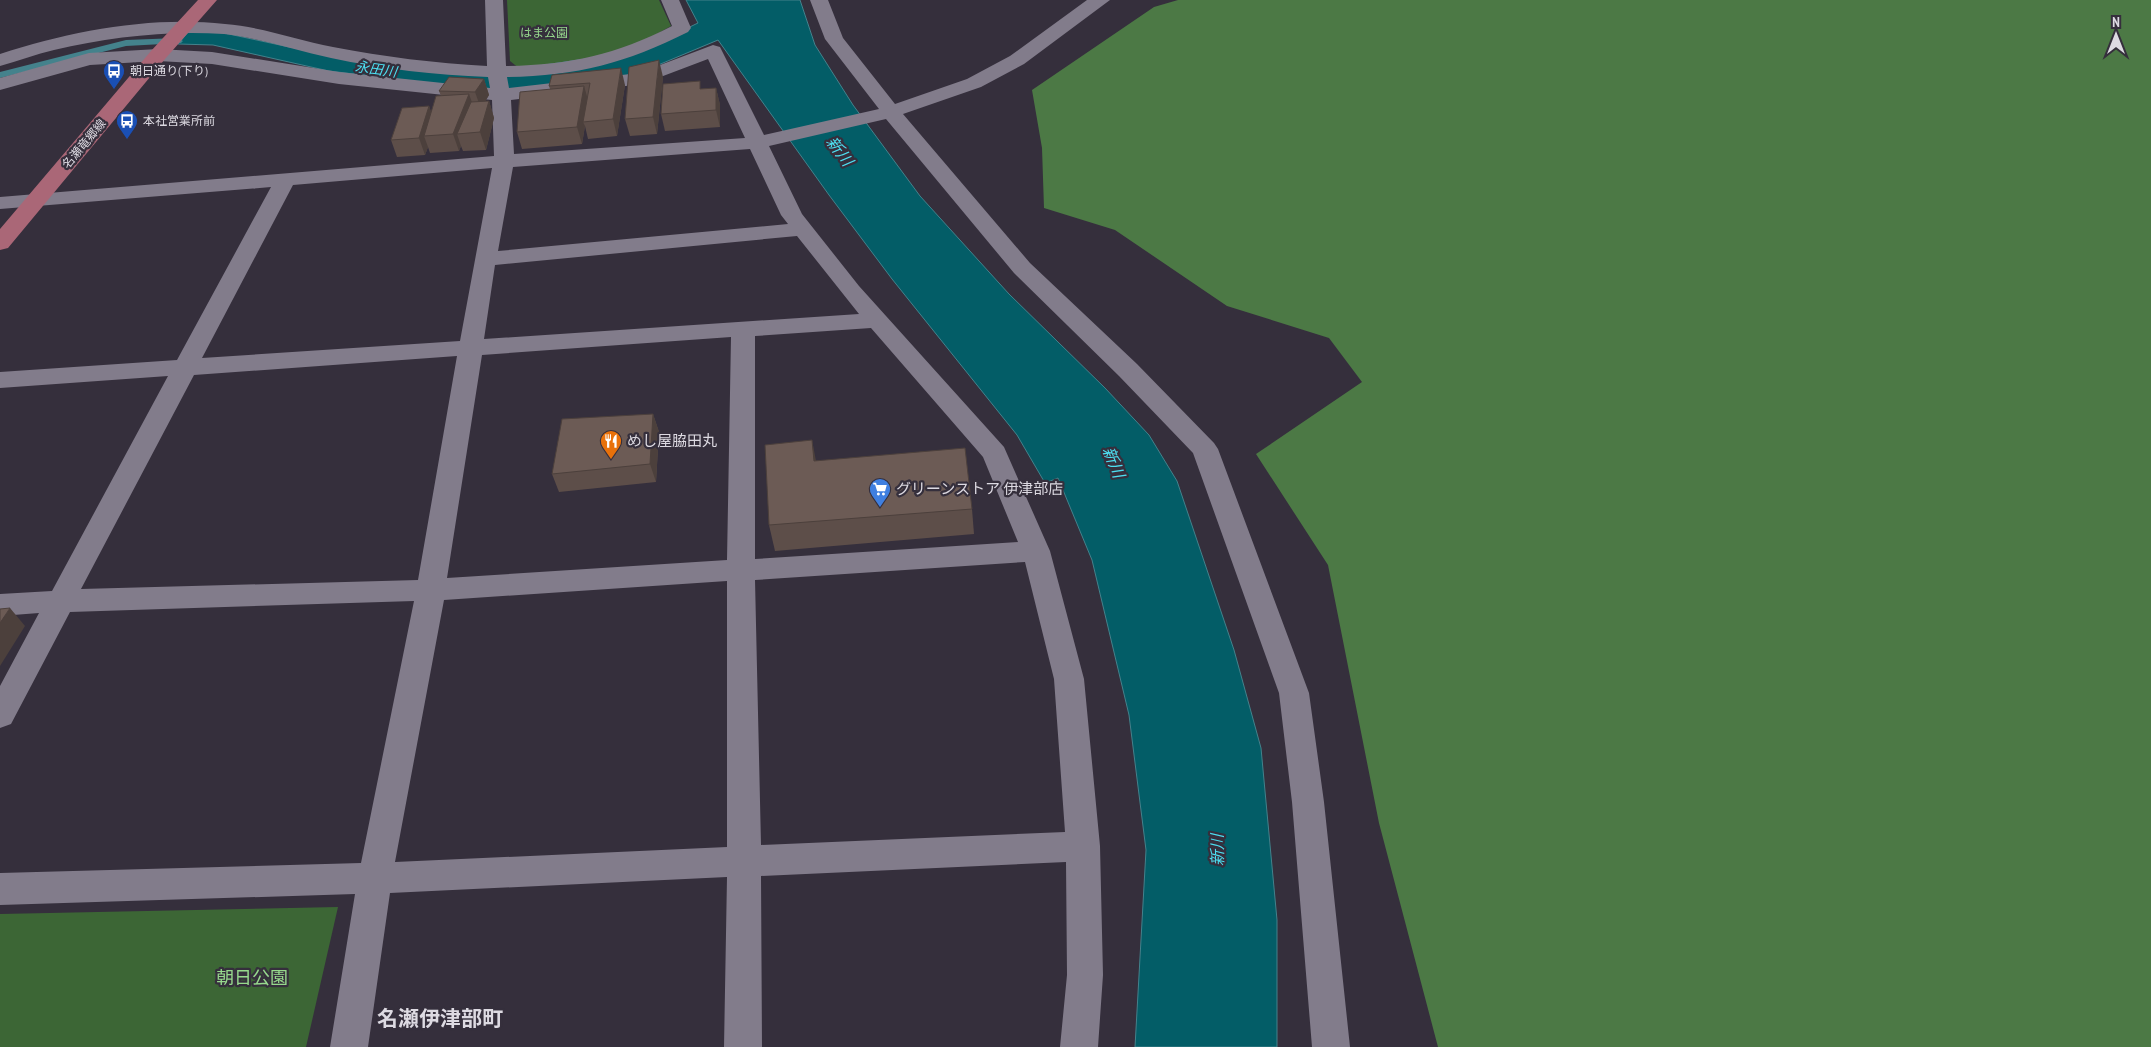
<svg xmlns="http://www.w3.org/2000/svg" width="2151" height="1047" font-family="'PT Sans Narrow','Noto Sans JP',sans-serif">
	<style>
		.green { fill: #3c6635 }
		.forest { fill: #4c7945 }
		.water { fill: #035d67; stroke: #44828c }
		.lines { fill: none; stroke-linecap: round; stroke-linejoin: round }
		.stream { fill: #44828c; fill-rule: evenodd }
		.minor { fill: #827c8b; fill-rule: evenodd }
		.major { fill: #aa6777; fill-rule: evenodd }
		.wall { fill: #5d4e49 }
		.shaded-wall { fill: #4c403c }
		.building { fill: #6c5b55; stroke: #4c403c }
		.labels { text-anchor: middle; stroke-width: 4.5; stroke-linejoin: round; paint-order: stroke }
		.far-park-label { font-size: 12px; fill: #97d98d; stroke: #352f3c }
		.far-poi-label { font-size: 12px; fill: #dddae2; stroke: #352f3c; text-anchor: start }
		.far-street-label { font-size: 12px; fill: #dddae2; stroke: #352f3c }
		.far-water-label { font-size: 14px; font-style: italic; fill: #4ddef0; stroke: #352f3c }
		.poi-label { font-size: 15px; fill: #dddae2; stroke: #352f3c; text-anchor: start }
		.water-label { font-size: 16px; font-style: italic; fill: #4ddef0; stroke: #352f3c }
		.near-park-label { font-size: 18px; fill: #97d98d; stroke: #352f3c }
		.near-quarter-label { font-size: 21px; font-weight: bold; fill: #dddae2; stroke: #352f3c }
	</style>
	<rect width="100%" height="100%" fill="#352f3c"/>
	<g class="green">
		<polygon points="507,0 659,0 671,26 635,46 567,64 520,69 510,61"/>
		<polygon points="338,907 306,1047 0,1047 0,914"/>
	</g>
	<polygon class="forest" points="1178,0 2151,0 2151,1047 1438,1047 1379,823 1328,565 1256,454 1362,382 1329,338 1227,306 1115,230 1044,208 1042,148 1032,90 1154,7"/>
	<polygon class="water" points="686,0 800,0 815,45 853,105 920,196 1009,294 1105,388 1149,435 1177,481 1234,650 1261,748 1277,920 1277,1047 1135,1047 1146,850 1129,715 1092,560 1058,478 1045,483 1017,435 892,279 829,195 718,40 651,68 622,77 529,89 487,90 329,71 213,45 178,44 190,30 224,33 289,47 483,74 640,51 698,23"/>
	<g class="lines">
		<polygon class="stream" points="178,38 183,41 181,43 126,46 0,78 0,72 126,40"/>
		<path class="minor" d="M485,0H503L506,66C570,65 615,55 672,26L661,0H679L691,28L688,32C626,63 577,76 507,77L509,88L639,73L713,45L720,47L764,135L879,109L825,39L810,0H828L843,38L895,104L967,79L1010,56L1087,0H1110L1024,64L981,87L903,114L1030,263L1137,364L1214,443L1218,449L1309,693L1324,802L1350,1047H1312L1292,802L1279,693L1193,453L1119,376L1014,273L886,119L769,146L802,214L859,286L1004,447L1050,551L1084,679L1100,846L1103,975L1098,1047H1060L1067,975L1066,862L761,876L762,1047H724L727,877L390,893L368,1047H330L355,894L0,905V873L361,863L414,601L70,612L11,724L0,728V686L39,613L0,616V594L52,591L168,376L0,388V372L177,360L271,187L0,209V197L494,156L492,100L339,84L212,64L158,61L90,65L0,90V78L89,53L158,49L212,52L339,72L490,88L488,77C435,75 383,69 331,58C295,50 260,38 224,34C168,30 109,37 54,50C36,54 18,61 0,66V54C71,31 150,16 225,24C262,27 297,40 333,47C384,57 435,63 487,66ZM708,59L745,138L514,154L511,100L642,84ZM750,149L781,215L788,224L498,251L513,167ZM492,168L460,341L202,358L293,185ZM797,236L859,314L484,339L495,265ZM871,328L983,457L1018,542L755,559V336ZM731,337L727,560L447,578L482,355ZM457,356L418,580L81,589L194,375ZM1025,562L1054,679L1065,832L761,845L755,580ZM727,581V847L395,862L444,600Z"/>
		<polygon class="major" points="198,0 217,0 165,59 8,248 0,250 0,229 151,51"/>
	</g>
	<g class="wall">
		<polygon points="552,75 625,85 617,136 588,139 585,126 582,144 522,149 517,132 550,89 549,86"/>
		<polygon points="663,77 657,134 630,136 625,119"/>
		<polygon points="484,79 489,95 485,101 489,101 494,118 486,150 463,151 461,146 459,151 430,153 428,147 425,155 397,157 391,140 429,106 431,112 441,96 439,91"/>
		<polygon points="716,88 720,105 720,127 665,131 661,114 702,89"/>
		<polygon points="653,414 659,432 656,482 559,492 552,474"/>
		<polygon points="816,461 972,509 974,534 775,551 769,525"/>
	</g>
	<g class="shaded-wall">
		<polygon points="659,60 663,77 657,134 653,117"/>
		<polygon points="621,68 625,85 617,136 613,119"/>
		<polygon points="484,79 489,95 481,109 475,92"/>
		<polygon points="584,86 589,103 583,122 585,126 582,144 577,127"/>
		<polygon points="716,88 720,105 720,127 716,110"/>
		<polygon points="469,94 475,111 457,134 461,146 459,151 453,134"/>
		<polygon points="489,101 494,118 486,150 480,132"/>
		<polygon points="429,106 435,123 424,136 428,147 425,155 419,138"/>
		<polygon points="653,414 659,432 656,482 650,464"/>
		<polygon points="812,440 817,466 814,461"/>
		<polygon points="10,608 25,626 0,666 0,623"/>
	</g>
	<g class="building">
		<polygon points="659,60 653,117 625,119 629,67"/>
		<polygon points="621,68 613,119 583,122 590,83 549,86 552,75"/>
		<polygon points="449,77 484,79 475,92 439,91"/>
		<polygon points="700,81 700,89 716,88 716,110 661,114 663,84"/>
		<polygon points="584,86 577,127 517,132 520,92"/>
		<polygon points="469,94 453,134 424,136 436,96"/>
		<polygon points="489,101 480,132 457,134 471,102"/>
		<polygon points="429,106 419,138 391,140 402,108"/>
		<polygon points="653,414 650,464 552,474 562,419"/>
		<polygon points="812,440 814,461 965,448 972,509 769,525 765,445"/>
		<polygon points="10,608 0,623 0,609"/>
	</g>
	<defs>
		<g id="bus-pin" transform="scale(1.125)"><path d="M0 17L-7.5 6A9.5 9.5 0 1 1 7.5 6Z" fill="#1a4fb4" stroke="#352f3c"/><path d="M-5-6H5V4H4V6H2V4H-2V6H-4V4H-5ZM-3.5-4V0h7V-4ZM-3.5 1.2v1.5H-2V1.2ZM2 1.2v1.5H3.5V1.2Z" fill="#fff"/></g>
		<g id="restaurant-pin" transform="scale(1.125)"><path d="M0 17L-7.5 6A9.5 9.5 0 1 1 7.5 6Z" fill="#e8710a" stroke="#352f3c"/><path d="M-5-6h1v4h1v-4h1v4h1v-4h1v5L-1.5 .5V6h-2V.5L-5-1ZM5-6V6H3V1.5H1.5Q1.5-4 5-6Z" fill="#fff"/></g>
		<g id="supermarket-pin" transform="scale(1.125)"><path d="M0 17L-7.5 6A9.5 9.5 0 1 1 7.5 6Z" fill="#3f7fe0" stroke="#352f3c"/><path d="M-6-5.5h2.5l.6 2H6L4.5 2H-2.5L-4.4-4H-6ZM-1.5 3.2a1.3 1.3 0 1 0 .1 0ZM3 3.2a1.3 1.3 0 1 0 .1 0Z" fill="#fff"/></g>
	</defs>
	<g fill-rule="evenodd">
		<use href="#bus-pin" x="114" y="71"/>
		<use href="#bus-pin" x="127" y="121"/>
		<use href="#restaurant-pin" x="611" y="441"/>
		<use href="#supermarket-pin" x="880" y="489"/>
	</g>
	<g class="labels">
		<g class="far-park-label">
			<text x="544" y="37">はま公園</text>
		</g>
		<g class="far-poi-label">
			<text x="130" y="75">朝日通り(下り)</text>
			<text x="143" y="125">本社営業所前</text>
		</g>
		<g class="far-street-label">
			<text transform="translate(84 144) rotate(-50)" y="4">名瀬竜郷線</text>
		</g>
		<g class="far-water-label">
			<text transform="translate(376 69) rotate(8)" y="5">永田川</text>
		</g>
		<g class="poi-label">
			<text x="627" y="446">めし屋脇田丸</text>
			<text x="896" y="494">グリーンストア 伊津部店</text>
		</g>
		<g class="water-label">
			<text transform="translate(840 151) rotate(53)" y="6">新川</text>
			<text transform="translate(1114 462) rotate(68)" y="6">新川</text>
			<text transform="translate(1217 850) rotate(-91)" y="6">新川</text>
		</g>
		<g class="near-park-label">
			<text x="252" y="984">朝日公園</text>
		</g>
		<g class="near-quarter-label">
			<text x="440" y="1026">名瀬伊津部町</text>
		</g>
	</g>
	<g transform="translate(2116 35)" stroke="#352f3c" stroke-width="4" paint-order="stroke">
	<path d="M0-4L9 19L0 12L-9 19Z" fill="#dddae2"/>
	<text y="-8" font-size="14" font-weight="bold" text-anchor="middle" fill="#dddae2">N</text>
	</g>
</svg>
